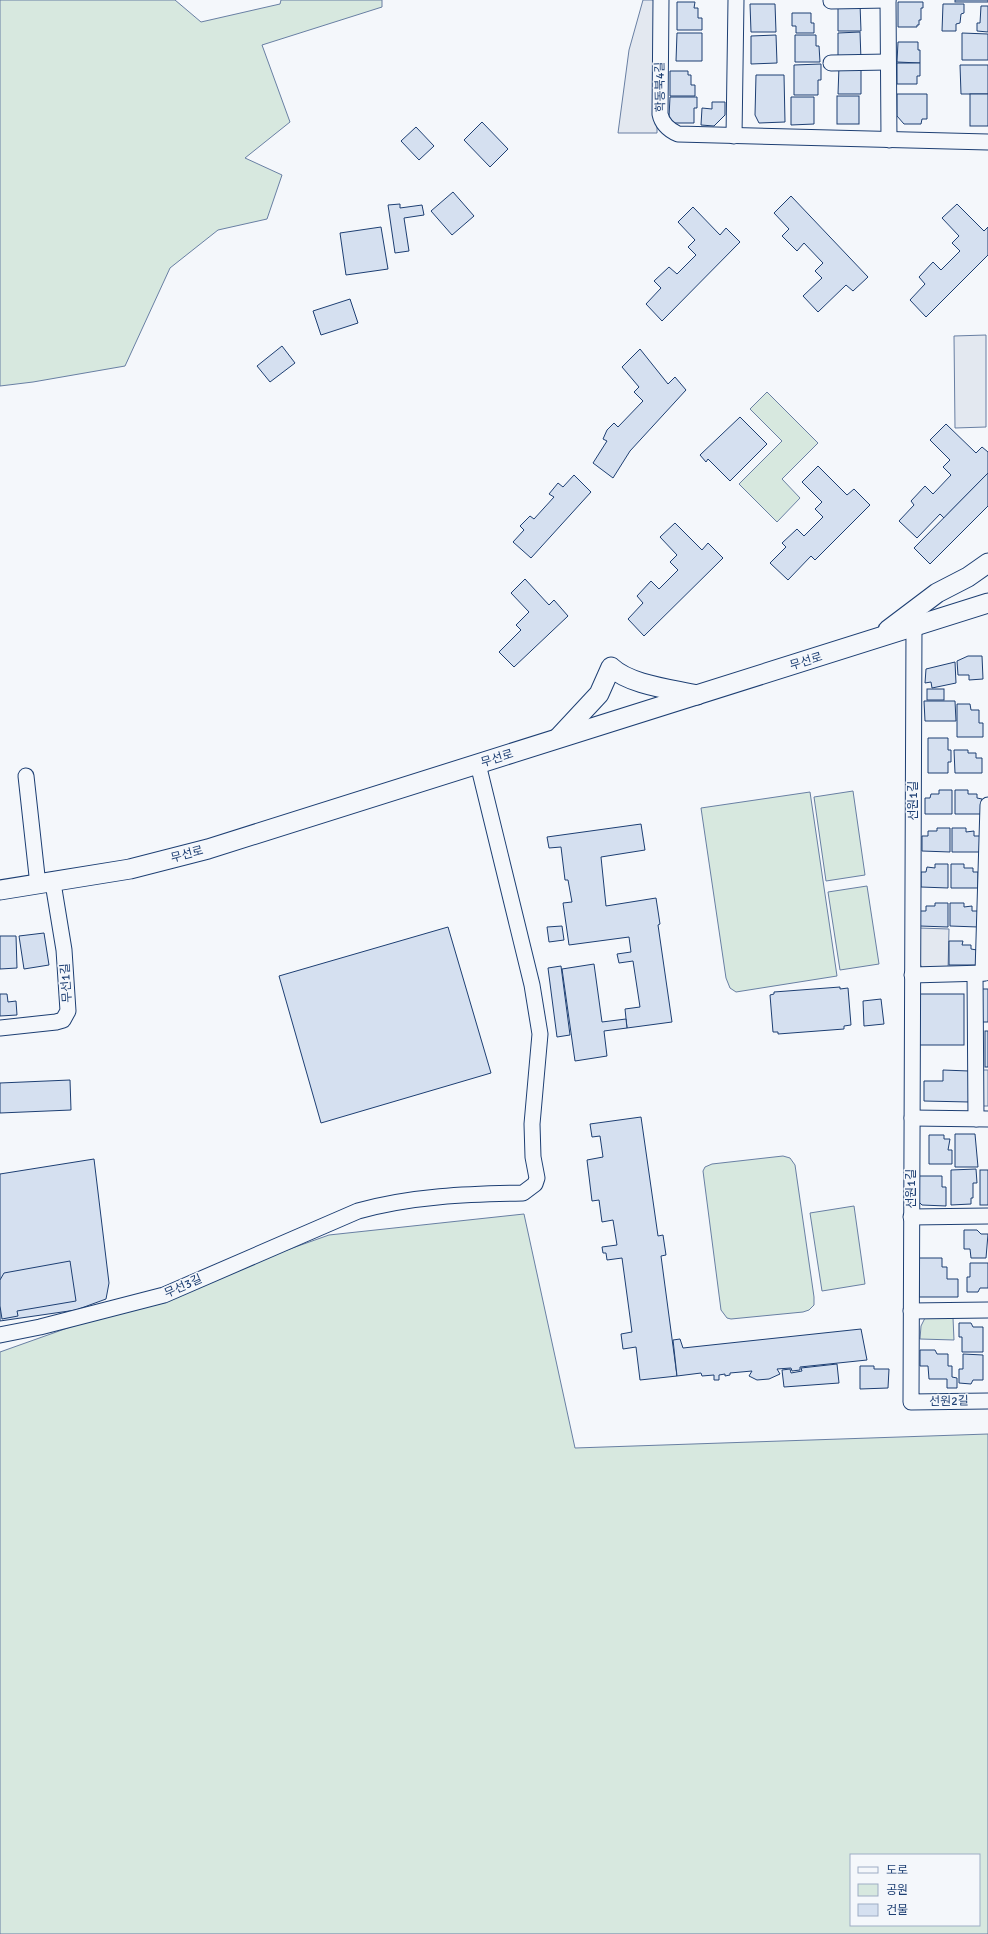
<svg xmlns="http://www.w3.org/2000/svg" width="988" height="1934" font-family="Signika,'Noto Sans KR',sans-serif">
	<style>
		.green { fill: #d7e8df; stroke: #687fa3; fill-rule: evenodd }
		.parking { fill: #e3e8f0; stroke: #687fa3 }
		.building { fill: #d5e0f0; stroke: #1d3f73 }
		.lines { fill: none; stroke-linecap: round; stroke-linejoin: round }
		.minor-casing { stroke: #1d3f73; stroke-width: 17 }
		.tertiary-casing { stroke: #1d3f73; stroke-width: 21 }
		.minor { stroke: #f4f7fb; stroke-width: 15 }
		.tertiary { stroke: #f4f7fb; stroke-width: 19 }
		.labels { text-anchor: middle; stroke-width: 3; stroke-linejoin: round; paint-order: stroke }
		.street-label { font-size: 12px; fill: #1d3f73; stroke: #f4f7fb }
	</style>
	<rect width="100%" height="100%" fill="#f4f7fb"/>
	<g class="green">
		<polygon points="0,0 175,0 201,22 280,4 281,0 382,0 382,7 262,45 290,122 245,158 282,175 267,219 218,230 170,268 125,366 33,382 0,386"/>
		<polygon points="767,392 818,443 782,479 800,498 777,522 739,484 782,441 750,409"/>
		<polygon points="853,791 865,875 826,881 814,797"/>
		<polygon points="810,792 837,976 736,992 730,988 726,978 701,808"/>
		<polygon points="867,886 879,964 840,970 828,892"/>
		<polygon points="783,1156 790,1158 795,1165 814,1297 814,1305 809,1310 803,1312 731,1319 727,1318 721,1310 703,1171 705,1167 712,1164"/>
		<polygon points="854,1206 865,1284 822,1291 810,1213"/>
		<path d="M524,1214L575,1448L988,1434V1934H0V1352L329,1235ZM851,1855H979V1925H851Z"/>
		<polygon points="925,1318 953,1318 954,1340 920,1339 921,1326"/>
	</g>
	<g class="parking">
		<polygon points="643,0 658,0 657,133 618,133 629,50"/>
		<polygon points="986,335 986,427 955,428 954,336"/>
		<polygon points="919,928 949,929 948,970 924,970 919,963"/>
		<rect x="983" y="1070" width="5" height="36"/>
	</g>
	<g class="building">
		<rect x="955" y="0" width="33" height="2"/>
		<polygon points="677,2 695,2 694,8 698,8 698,18 702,18 702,30 677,30"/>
		<polygon points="898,2 923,2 923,8 921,8 921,20 919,20 919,25 917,25 917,27 898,27"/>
		<polygon points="750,4 775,4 776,32 751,32"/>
		<polygon points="838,4 860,4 861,31 838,31"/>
		<polygon points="943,4 964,4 964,13 961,14 960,23 956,24 956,31 942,31"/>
		<polygon points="981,6 988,6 988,32 977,31 977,23 980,23"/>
		<polygon points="792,13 811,13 811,23 814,23 814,33 796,33 796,26 792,26"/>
		<polygon points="860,32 861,60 838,60 838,33"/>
		<polygon points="677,33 702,33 702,61 676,61"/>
		<polygon points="962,33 988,34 988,60 962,60"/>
		<polygon points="776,35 777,63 751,64 751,36"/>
		<polygon points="795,35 816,35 816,46 819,46 820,62 795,62"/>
		<polygon points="898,42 918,42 918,50 920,50 920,63 897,62"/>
		<polygon points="897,63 920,63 920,76 917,76 917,84 897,84"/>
		<polygon points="821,64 821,80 818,80 818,95 794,95 794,65"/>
		<polygon points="960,65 988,65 988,94 961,94"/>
		<polygon points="839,66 861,67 861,94 838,94"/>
		<polygon points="670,71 688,71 688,75 691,75 691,85 695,85 695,96 670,96"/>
		<polygon points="756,75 784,75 785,122 759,123 755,115"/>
		<polygon points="897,94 927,94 927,119 922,119 921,124 904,124 897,116"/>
		<rect x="970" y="94" width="18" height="32"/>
		<rect x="837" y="96" width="22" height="28"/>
		<polygon points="670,97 697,97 697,108 694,108 694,123 674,123 669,117"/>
		<polygon points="791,97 814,97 814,124 791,125"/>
		<polygon points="712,102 725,102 725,115 714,126 701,125 702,108 712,109"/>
		<polygon points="482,122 508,149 490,167 464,140"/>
		<polygon points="416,127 434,146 419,160 401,141"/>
		<polygon points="453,192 474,216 452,235 431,211"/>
		<polygon points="791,196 868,277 853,291 846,285 818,312 803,296 822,278 815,271 823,263 804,243 797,251 782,236 789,229 774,213"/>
		<polygon points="400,204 400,208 422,205 424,215 404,218 409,251 395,253 388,205"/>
		<polygon points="957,204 984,231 988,227 988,255 926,317 910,300 925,284 919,277 933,262 941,270 960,251 952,243 959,236 942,218"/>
		<polygon points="693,207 720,235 726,228 740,242 662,321 646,304 661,288 654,281 669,267 677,274 696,255 688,247 695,240 678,222"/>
		<polygon points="381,227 388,269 346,275 340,233"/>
		<polygon points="350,299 358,323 321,335 313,311"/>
		<polygon points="282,346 295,363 270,382 257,366"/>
		<polygon points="640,349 668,384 675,377 686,390 630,451 613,478 593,463 607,441 603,439 607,430 614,423 618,427 643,401 634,392 639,387 622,367"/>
		<polygon points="740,417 767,444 730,481 708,459 706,462 700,455"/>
		<polygon points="946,424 976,453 982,447 988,452 988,473 944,518 940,514 917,538 899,521 914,505 911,501 925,486 933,494 951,475 943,467 950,460 930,440"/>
		<polygon points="818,466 847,495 854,489 870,505 815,560 811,556 788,580 770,563 786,547 782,543 797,529 804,536 823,517 815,509 822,502 802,482"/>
		<polygon points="988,473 988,506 930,564 914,548"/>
		<polygon points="574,475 591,492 531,558 513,542 524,530 520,526 530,516 534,519 554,497 549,494 558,483 563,487"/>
		<polygon points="675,523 702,550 708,543 723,558 644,636 628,619 643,603 637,596 651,581 659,589 678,570 670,562 677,555 660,537"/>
		<polygon points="525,579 549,605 554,600 568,616 514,667 499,652 521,630 516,625 529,612 511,593"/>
		<polygon points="968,656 982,656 983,679 969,680 969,675 958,675 957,661"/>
		<polygon points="955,662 956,683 932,688 931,682 925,683 926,669"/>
		<rect x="927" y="689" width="17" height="11"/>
		<polygon points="924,701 955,701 956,721 925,721"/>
		<polygon points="957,704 970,704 971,710 979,710 979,723 983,723 983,737 957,737"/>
		<polygon points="928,738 948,738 948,750 951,750 951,762 948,762 948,773 928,773"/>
		<polygon points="954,750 968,750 968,753 976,753 976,758 982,758 982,773 955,773"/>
		<polygon points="939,790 952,790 952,814 925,814 925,798 930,798 931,794 939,794"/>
		<polygon points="955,790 968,790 968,794 977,794 977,798 982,799 982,814 955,814"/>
		<polygon points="641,824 645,850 601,857 606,906 656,898 660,924 658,925 672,1022 627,1028 625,1009 640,1007 633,961 619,963 617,954 631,952 629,937 569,945 563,903 572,902 568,880 565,880 561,847 549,848 547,837"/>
		<polygon points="937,828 950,828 950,852 922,851 922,836 928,836 928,831 937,831"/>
		<polygon points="952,828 966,828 966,832 974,831 974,836 980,836 980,852 952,852"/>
		<polygon points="935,864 948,864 948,888 921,887 921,872 926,872 927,867 935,868"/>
		<polygon points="951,864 964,864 964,868 973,868 973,872 978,872 978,888 951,888"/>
		<polygon points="935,903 948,903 948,927 920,926 920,911 926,911 926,906 935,906"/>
		<polygon points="950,903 964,903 964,907 972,906 972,911 978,911 978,927 950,926"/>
		<polygon points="562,926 564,940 549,942 547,927"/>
		<polygon points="448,927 491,1073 321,1123 279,976"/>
		<polygon points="44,933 49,965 24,969 19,936"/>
		<polygon points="0,936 16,936 17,968 0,969"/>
		<polygon points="949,941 963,941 962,945 971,945 971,949 977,950 977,965 949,965"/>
		<polygon points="594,964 602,1022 626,1019 627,1028 604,1031 607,1056 575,1061 562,969"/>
		<polygon points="561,966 570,1035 557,1037 548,968"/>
		<polygon points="840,987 840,989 848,988 851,1025 844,1026 844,1029 778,1034 778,1032 773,1032 770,995 774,994 774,992"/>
		<rect x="982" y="989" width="6" height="33"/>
		<polygon points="0,994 7,994 8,1002 16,1001 17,1015 0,1016"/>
		<rect x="918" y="994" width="46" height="51"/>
		<polygon points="881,999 884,1024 864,1026 863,1001"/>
		<rect x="985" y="1031" width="3" height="36"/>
		<polygon points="943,1070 969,1071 969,1102 924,1101 924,1081 943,1081"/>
		<polygon points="70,1080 71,1110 0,1113 0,1083"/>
		<polygon points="641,1117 658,1236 663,1235 666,1255 661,1256 677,1376 640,1380 636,1347 623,1349 621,1334 632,1332 622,1258 607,1260 606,1253 603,1253 602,1247 617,1245 613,1220 602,1222 599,1200 592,1201 587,1160 603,1157 600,1136 592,1137 590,1124"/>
		<polygon points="955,1134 975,1134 978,1167 955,1167"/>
		<polygon points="929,1135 944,1135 944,1139 950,1139 948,1150 952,1150 952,1164 929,1164"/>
		<polygon points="94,1159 109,1283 106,1299 76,1310 0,1321 0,1174"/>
		<polygon points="976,1169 977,1183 973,1183 973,1198 971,1198 971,1204 951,1205 951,1170"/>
		<rect x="980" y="1170" width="8" height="35"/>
		<polygon points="916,1176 942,1176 942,1187 946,1187 946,1206 922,1205 916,1199"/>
		<polygon points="964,1230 977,1230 981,1234 988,1234 986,1258 971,1258 970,1249 964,1249"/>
		<polygon points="919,1258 942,1258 942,1267 947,1267 947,1279 958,1279 958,1297 919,1297"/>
		<polygon points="70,1261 76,1301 17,1311 18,1316 2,1319 0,1306 0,1280 4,1273"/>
		<polygon points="970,1263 988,1263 988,1288 980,1288 978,1292 967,1292 967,1277 970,1277"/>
		<polygon points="959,1323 971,1323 973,1327 983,1327 983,1352 962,1352 962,1337 959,1337"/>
		<polygon points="861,1329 867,1360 800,1367 800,1370 792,1371 791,1368 777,1369 780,1374 769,1379 757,1380 749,1376 752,1371 730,1373 730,1375 725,1376 725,1374 719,1375 719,1380 714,1380 714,1375 702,1376 701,1373 677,1376 673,1340 680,1339 683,1348"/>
		<polygon points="920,1350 935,1350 937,1354 948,1354 948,1366 952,1366 952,1377 957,1378 957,1388 947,1388 947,1379 929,1379 928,1366 920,1366"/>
		<polygon points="963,1354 983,1355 983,1380 973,1380 971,1384 959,1383 959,1369 963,1369"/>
		<polygon points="837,1364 839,1383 784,1387 782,1370 790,1369 791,1373 802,1371 801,1368"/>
		<polygon points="860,1366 874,1366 874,1369 889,1369 888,1388 860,1389"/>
	</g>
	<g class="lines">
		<g class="minor-casing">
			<g id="minor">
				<path d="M661,0L660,114C662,124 669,130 678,134L988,142"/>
				<polyline points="888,0 889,140"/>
				<polyline points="831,1 888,0"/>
				<polyline points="831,63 888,62"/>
				<polyline points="734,136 736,0"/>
				<polyline points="914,627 911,1402 988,1401"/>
				<polyline points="26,776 38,885"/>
				<polyline points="983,973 988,805"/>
				<polyline points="975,974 976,1119"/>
				<polyline points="912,975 985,973"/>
				<polyline points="0,1028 56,1022 63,1020 68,1011 64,950 53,883"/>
				<polyline points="912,1118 988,1119"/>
				<polyline points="911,1217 988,1216"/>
				<polyline points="911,1311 988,1310"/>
				<path d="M0,1335L40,1327L164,1295L358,1211C412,1196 467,1194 523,1193L535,1184L537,1178L533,1157L532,1124L540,1034L532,985L478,764"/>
			</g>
		</g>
		<g class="tertiary-casing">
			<g id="tertiary">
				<polyline points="888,630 937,593 968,577 988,563"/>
				<path d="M559,737L599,694L611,667C630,685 671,689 697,695"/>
				<polyline points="0,890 130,869 208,849 988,603"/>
			</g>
		</g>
		<use href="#minor" class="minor"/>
		<use href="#tertiary" class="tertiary"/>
	</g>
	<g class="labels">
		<g class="street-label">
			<text transform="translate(660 87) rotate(-91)" y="4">학동북4길</text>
			<text transform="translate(806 661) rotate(-17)" y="4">무선로</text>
			<text transform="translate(497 758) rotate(-17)" y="4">무선로</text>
			<text transform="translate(913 801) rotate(-90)" y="4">선원1길</text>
			<text transform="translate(187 854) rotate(-15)" y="4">무선로</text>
			<text transform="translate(66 983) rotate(-94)" y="4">무선1길</text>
			<text transform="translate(911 1189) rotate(-90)" y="4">선원1길</text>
			<text transform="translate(183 1286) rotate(-24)" y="4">무선3길</text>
			<text transform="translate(949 1401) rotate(-1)" y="4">선원2길</text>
		</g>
	</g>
	<rect x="850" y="1854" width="130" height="72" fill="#f4f7fb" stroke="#9eadc5"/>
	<rect x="858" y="1867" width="20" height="6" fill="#f4f7fb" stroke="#9eadc5"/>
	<text x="886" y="1874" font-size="12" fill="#1d3f73">도로</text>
	<rect x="858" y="1884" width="20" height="12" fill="#d7e8df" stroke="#9eadc5"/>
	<text x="886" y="1894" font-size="12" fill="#1d3f73">공원</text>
	<rect x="858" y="1904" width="20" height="12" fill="#d5e0f0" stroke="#9eadc5"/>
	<text x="886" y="1914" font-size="12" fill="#1d3f73">건물</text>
</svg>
